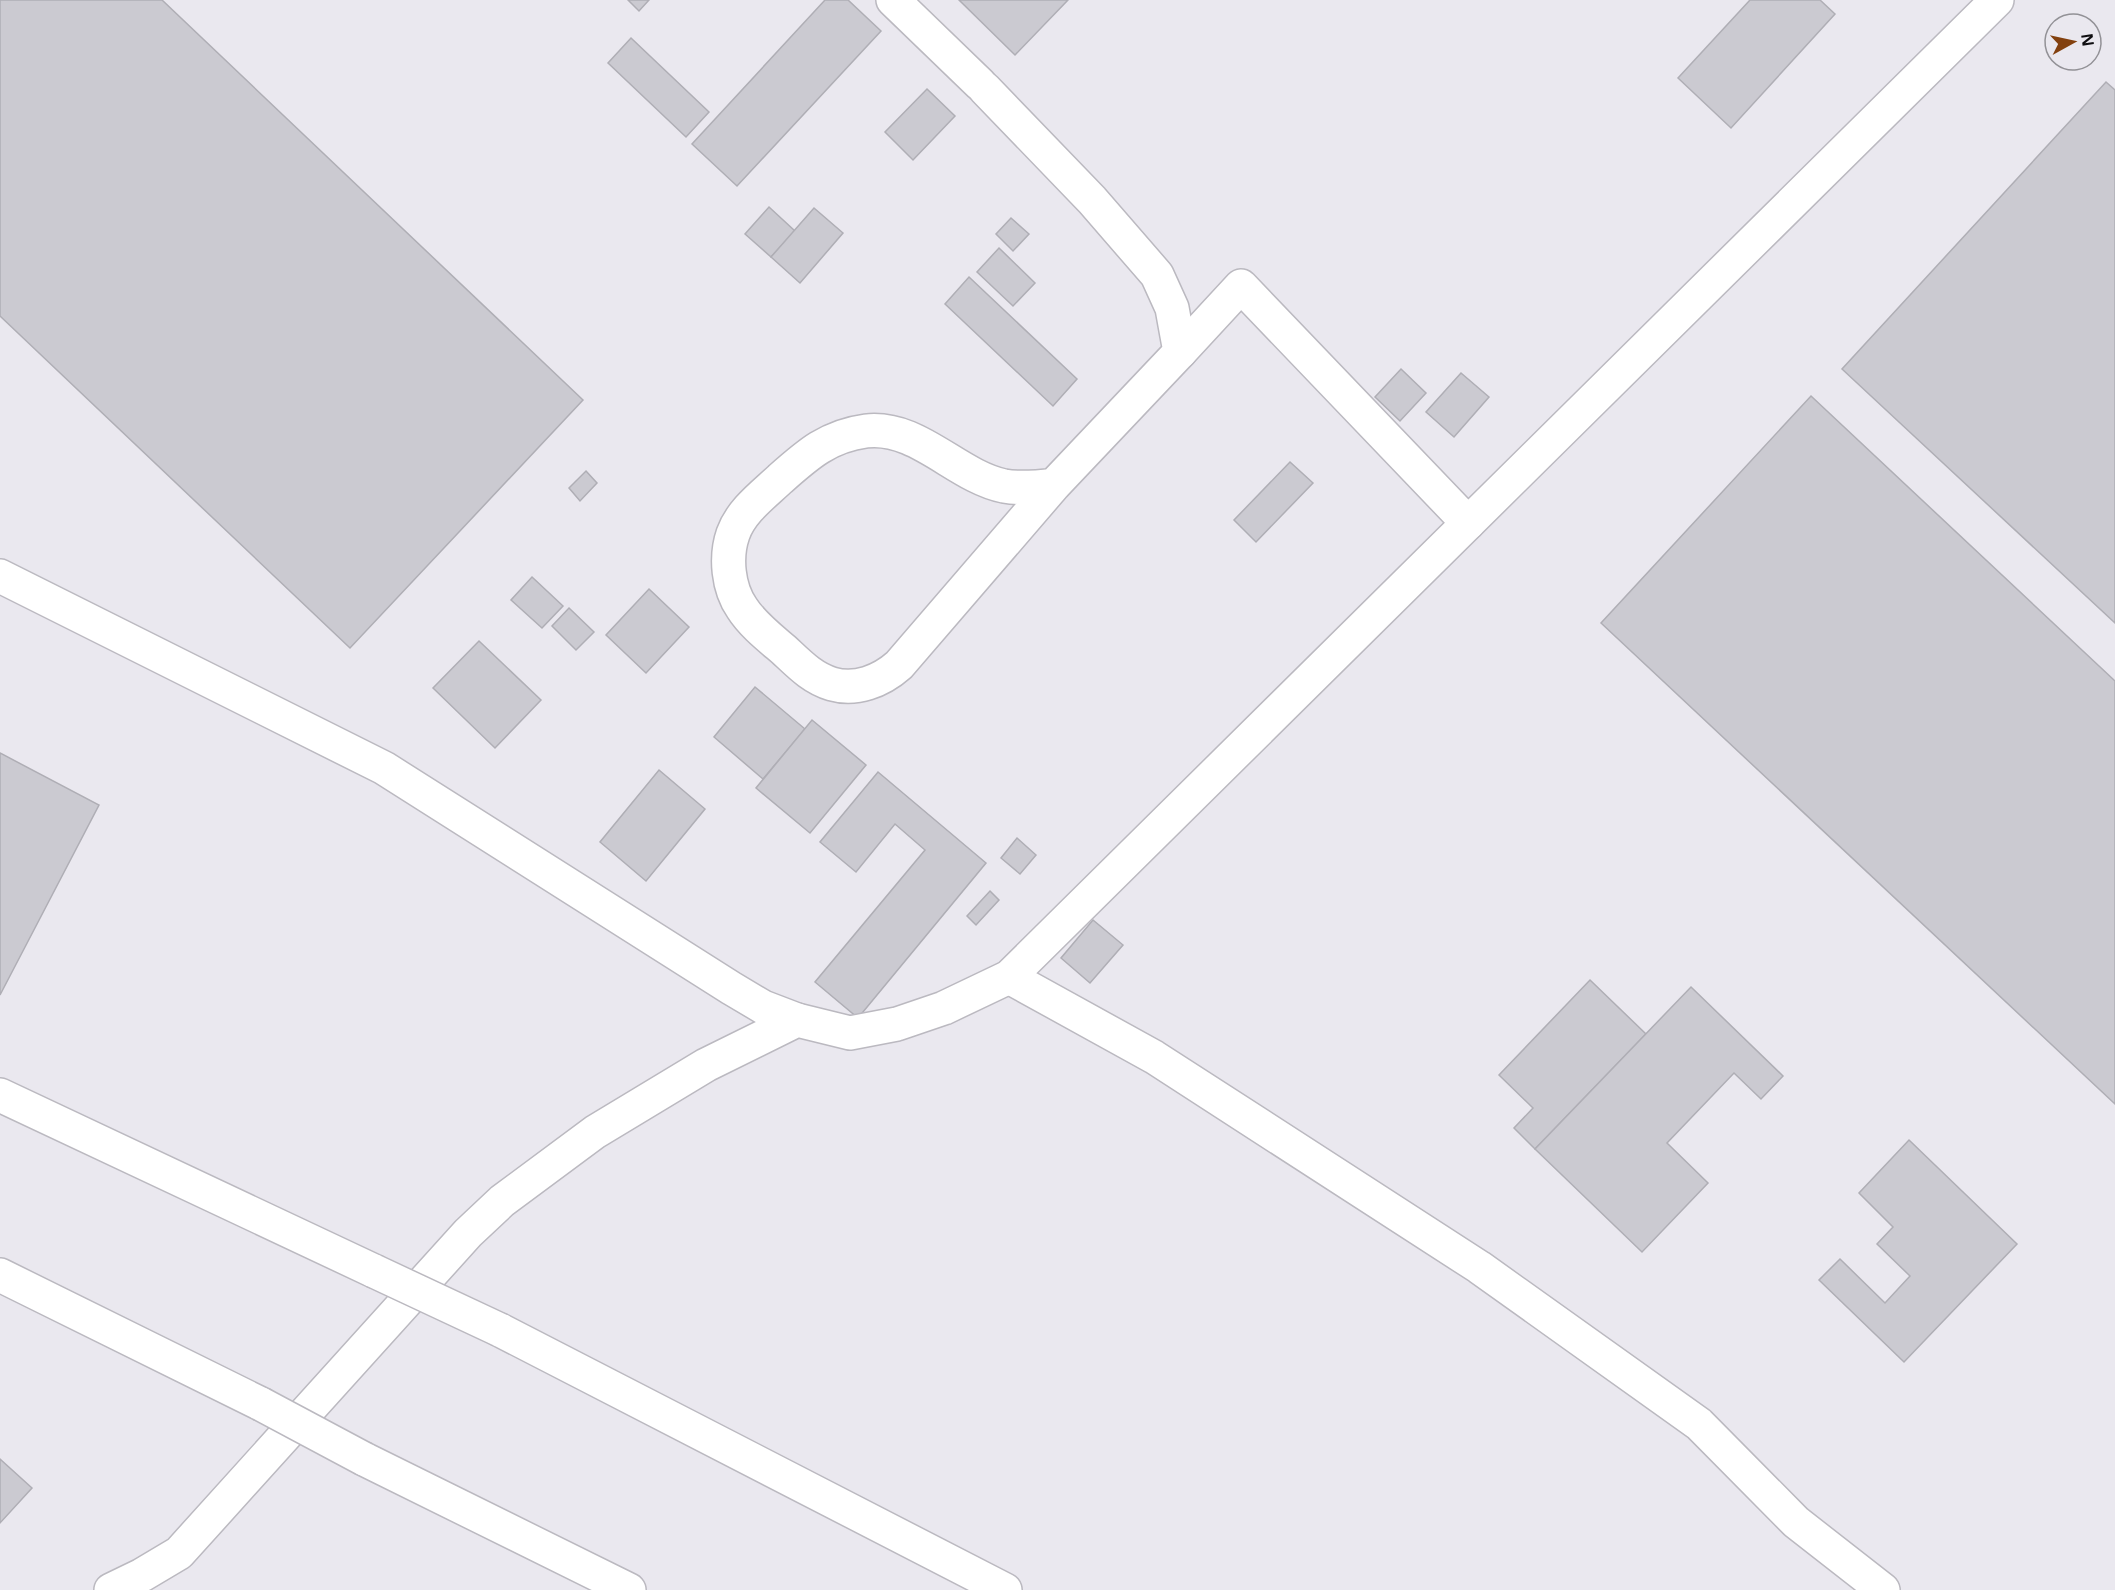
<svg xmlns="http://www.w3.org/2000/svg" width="2115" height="1590" font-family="'Open Sans',sans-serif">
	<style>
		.building { fill: #cbcad1; stroke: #afaeb5; stroke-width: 1.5 }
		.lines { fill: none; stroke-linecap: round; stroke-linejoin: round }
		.minor-casing { stroke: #bbb9c0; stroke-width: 36 }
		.highway-casing { stroke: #bbb9c0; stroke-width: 36 }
		.minor { stroke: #fff; stroke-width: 33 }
		.highway { stroke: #fff; stroke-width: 33 }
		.highway-bridge-casing { stroke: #bbb9c0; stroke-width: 36; stroke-linecap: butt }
		.highway-bridge { stroke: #fff; stroke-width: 33 }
	</style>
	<rect width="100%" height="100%" fill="#eae8ef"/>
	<g class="building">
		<polygon points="0,0 162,0 583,400 350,648 0,316"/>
		<polygon points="628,0 649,0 639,11"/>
		<polygon points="825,0 848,0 881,31 737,186 692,144"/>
		<polygon points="959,0 1068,0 1015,55"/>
		<polygon points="1750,0 1820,0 1835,14 1731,128 1678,78"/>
		<polygon points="631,38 709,112 686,137 608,63"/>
		<polygon points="2106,82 2115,90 2115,623 1842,369"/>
		<polygon points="927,89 955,116 913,160 885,132"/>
		<polygon points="769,207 795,231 771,257 745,234"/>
		<polygon points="814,208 843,233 800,283 771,257"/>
		<polygon points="1011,218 1029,234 1013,251 996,234"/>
		<polygon points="999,248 1035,283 1013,306 977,272"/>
		<polygon points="969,277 1077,379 1053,406 945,304"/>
		<polygon points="1401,369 1426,393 1400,421 1375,397"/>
		<polygon points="1461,373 1489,397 1454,437 1426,412"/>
		<polygon points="1811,396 2115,681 2115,1104 1601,623"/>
		<polygon points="1290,462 1313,483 1256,542 1234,520"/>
		<polygon points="586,471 597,483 580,501 569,488"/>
		<polygon points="532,577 563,606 542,628 511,600"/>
		<polygon points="649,589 689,627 646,673 606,635"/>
		<polygon points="569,608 594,632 576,650 552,626"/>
		<polygon points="479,641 541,700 495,748 433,688"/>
		<polygon points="755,687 805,729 763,779 714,737"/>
		<polygon points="812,720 866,765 810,833 756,788"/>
		<polygon points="0,753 99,805 0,995"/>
		<polygon points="659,770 705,809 646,881 600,842"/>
		<polygon points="878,772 986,863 858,1018 815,982 925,850 895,824 856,872 820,842"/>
		<polygon points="1017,838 1036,855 1020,874 1001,858"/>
		<polygon points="990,891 999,900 976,925 967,916"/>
		<polygon points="1093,920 1123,945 1090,983 1061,958"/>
		<polygon points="1590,980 1646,1034 1535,1149 1514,1128 1533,1108 1499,1075"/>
		<polygon points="1691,987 1783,1076 1761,1099 1734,1073 1667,1143 1708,1183 1642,1252 1535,1149"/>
		<polygon points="1909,1140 2017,1244 1904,1362 1819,1280 1840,1259 1885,1303 1910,1276 1877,1244 1893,1227 1859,1193"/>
		<polygon points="0,1459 32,1488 0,1523"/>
	</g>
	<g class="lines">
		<g class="minor-casing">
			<g id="minor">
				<polyline points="893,0 980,84"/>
				<path d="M985,89L1092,200L1157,275L1172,308L1180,352L1054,485L899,665C881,681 856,691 832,684C812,678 799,664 784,650C770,638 752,624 742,608C728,588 725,557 733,534C741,511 763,495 780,479C807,455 828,436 866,431C918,425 956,476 1004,486C1021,489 1038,487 1054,485"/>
				<polyline points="1180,352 1241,286 1468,523"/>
				<polyline points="0,576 384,768 731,988 763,1007 797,1020"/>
				<polyline points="1009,977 1154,1057 1479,1267 1699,1424 1796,1522 1883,1590"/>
				<polyline points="111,1590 142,1575 179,1553 468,1233 502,1201 595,1132 706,1065 797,1020 850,1033 897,1024 944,1008 1009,977 1997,0"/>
			</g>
		</g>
		<g class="highway-casing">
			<g id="highway">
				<polyline points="0,1095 374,1271"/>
				<polyline points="0,1275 261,1404"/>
				<polyline points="500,1330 1005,1590"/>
				<polyline points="364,1459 629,1590"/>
			</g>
		</g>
		<use href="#minor" class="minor"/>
		<use href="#highway" class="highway"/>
		<g class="highway-bridge-casing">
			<g id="highway-bridge">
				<polyline points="374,1271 500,1330"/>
				<polyline points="261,1404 364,1459"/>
			</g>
		</g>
		<use href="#highway-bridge" class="highway-bridge"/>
	</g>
	<g transform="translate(2073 42) rotate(82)"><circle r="28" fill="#eae8ef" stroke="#929196" stroke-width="1.5"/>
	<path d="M0-4.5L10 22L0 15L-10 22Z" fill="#83410f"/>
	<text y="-9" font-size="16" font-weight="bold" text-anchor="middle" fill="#0f0e11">N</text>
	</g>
</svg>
